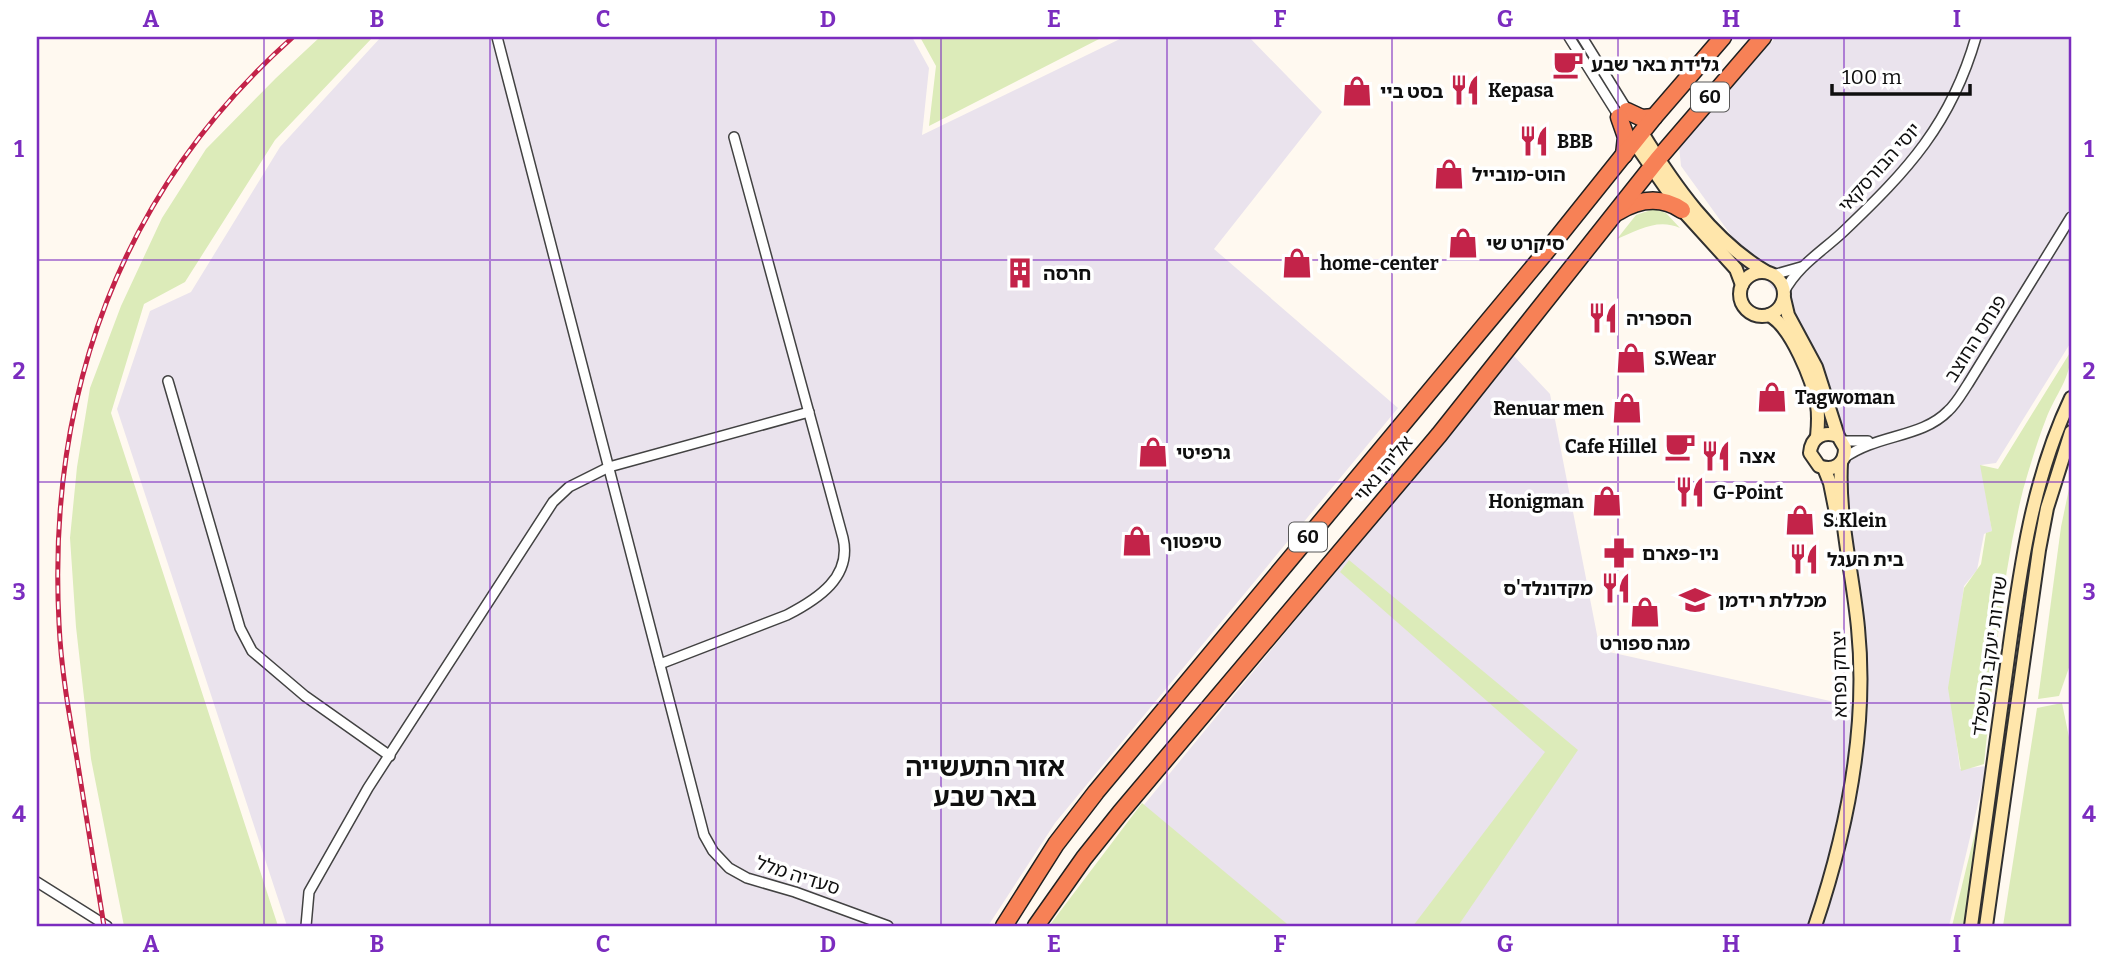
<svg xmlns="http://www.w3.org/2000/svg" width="2108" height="963" font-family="Bitter,'Noto Sans Hebrew',serif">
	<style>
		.industrial { fill: #eae3ed }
		.grass { fill: #dcebb9 }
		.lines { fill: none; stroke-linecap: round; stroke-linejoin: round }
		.street-casing { stroke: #424242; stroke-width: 12 }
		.secondary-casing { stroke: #313131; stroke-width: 16 }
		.highway-casing { stroke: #202020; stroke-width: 19 }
		.street { stroke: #fff; stroke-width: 9 }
		.secondary { stroke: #ffe6ab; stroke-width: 12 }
		.highway { stroke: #f78156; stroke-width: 16 }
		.rail-casing { stroke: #c32349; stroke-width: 5 }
		.rail { stroke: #fff; stroke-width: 2.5; stroke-dasharray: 8; stroke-linecap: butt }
		.grid { fill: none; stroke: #7b2cbf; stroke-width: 2; stroke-opacity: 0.55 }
		.labels { text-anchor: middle; stroke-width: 7; stroke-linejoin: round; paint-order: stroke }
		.shield { fill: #fff; stroke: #575757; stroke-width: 2 }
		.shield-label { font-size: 18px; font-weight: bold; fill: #0f0f0f }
		.poi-label { font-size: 19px; font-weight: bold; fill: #0f0f0f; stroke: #fff; text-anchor: start }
		.street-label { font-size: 19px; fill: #0f0f0f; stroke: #fff }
		.district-label { font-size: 26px; font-weight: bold; fill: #0f0f0f; stroke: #fff }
		.neatline { fill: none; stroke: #7b2cbf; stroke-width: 2.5 }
		.grid-label { font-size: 23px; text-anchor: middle; font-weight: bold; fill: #7b2cbf }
	</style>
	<rect width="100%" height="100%" fill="#fff9f0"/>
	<g class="industrial">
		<polygon points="381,37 912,37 929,68 922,135 1124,37 1249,37 1322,112 1214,249 1398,408 1055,823 988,926 287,926 117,409 150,311 191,292 280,147"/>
		<polygon points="1776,37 2071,37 2071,342 1996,463 1981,465 1992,531 1984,534 1977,570 1964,586 1950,692 1960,769 1987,766 1949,926 1057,926 1111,845 1513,355 1550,394 1600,650 1862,708 1853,557 1838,422 1793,313 1741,249 1681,166 1679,146"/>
	</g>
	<g class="grass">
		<polygon points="320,37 373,37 275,140 185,282 144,304 111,413 278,926 124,926 91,759 76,627 70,538 77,467 90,388 121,306 162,218 206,149 276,78"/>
		<polygon points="920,37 1103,37 929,126 936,66"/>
		<path d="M1654,209L1666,213L1680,228C1658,218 1638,230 1617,239L1636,215Z"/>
		<path d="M2071,351C2071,379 2056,393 2046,419C2037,442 2030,466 2023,490C2001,580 1994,672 1984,764L1961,771L1948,688L1964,588L1981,564L1986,533L1992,531L1980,465L1998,469Z"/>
		<polygon points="2071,479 2071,662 2059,696 2038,699 2061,527"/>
		<polygon points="1349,560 1578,750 1458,926 1413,926 1545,752 1340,572"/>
		<polygon points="2062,703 2071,747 2071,926 2003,926 2037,708"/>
		<polygon points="1983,800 1964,926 1952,926"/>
		<polygon points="1142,803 1286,923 1289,926 1049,926"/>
	</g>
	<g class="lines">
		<g class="street-casing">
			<g id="street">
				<polyline points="497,37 704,835 713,851 729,868 747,878 795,892 888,926"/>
				<polyline points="1569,37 1620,118"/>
				<polyline points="1582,37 1629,113"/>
				<polyline points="1773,275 1801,267"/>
				<path d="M1784,292C1798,265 1823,251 1844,231C1908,170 1951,124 1976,37"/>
				<polyline points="168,381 240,628 252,651 305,696 390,756"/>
				<polyline points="1842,441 1868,441"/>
				<path d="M1844,458C1877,434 1922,438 1948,411C1956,404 1962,393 1968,384L2071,217"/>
				<path d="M660,664L787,615C818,599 852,577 843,538L734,137"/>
				<polyline points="37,882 107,926"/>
				<polyline points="306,926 309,892 368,788 553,502 569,487 609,467 809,412"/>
			</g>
		</g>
		<g class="secondary-casing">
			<g id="secondary">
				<path d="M1642,133C1674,185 1712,240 1766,272"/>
				<polyline points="1634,142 1677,204 1736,269 1742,285"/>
				<circle cx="1762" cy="294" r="22"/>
				<path d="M1784,298L1788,315L1816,367L1838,436L1845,448C1845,464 1834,472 1819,466L1810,453C1811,438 1823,430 1838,436"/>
				<path d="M1769,315C1791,326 1813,381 1817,405C1819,416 1818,426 1817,437"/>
				<polyline points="1824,468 1830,483 1835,508"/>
				<path d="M1815,926C1847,831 1868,728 1858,628C1853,574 1838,518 1841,463"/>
				<path d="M1971,926C1983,842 1994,757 2006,672C2019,578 2030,484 2071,398"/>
				<polyline points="1986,926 2039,550 2047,508 2071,432"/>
			</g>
		</g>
		<g class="highway-casing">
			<g id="highway">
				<polyline points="1627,111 1642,118 1654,117"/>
				<polyline points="1619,117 1626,137 1624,155"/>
				<path d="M1618,212C1639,199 1661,196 1682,210"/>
				<polyline points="1004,926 1056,844 1096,792 1545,253 1654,117 1723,37"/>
				<polyline points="1036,926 1084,858 1120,813 1439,435 1658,159 1763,37"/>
			</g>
		</g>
		<use href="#street" class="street"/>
		<use href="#secondary" class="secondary"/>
		<use href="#highway" class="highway"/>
		<g class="rail-casing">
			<path id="rail" d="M104,926C95,871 86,815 77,759C69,714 61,669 59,623C47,394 120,191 293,37"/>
		</g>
		<use href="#rail" class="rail"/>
	</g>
	<path class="grid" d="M264,37V926M490,37V926M716,37V926M941,37V926M1167,37V926M1392,37V926M1618,37V926M1844,37V926M37,260H2071M37,482H2071M37,703H2071"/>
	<defs>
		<g id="cafe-bare" transform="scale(2.415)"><path d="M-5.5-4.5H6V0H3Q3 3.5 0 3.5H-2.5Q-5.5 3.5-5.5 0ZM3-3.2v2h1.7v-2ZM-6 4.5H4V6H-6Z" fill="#c32349" stroke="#fff" stroke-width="2.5" paint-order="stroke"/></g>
		<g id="restaurant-bare" transform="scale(2.415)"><path d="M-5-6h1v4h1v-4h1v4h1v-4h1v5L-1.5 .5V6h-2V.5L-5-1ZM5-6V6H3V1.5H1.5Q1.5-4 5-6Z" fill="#c32349" stroke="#fff" stroke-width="2.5" paint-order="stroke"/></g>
		<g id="shop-bare" transform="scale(2.415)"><path d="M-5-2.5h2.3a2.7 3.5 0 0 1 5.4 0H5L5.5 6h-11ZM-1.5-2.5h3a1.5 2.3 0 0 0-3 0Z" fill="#c32349" stroke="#fff" stroke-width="2.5" paint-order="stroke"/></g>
		<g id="building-bare" transform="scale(2.415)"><path d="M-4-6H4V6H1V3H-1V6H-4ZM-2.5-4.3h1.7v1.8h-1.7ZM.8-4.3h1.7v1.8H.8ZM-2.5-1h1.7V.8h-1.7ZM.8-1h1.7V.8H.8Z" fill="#c32349" stroke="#fff" stroke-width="2.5" paint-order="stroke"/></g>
		<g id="pharmacy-bare" transform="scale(2.415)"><path d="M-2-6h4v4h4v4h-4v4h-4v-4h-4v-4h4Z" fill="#c32349" stroke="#fff" stroke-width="2.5" paint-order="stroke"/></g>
		<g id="university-bare" transform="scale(2.415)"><path d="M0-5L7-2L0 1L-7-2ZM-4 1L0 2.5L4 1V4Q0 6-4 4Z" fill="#c32349" stroke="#fff" stroke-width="2.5" paint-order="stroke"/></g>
	</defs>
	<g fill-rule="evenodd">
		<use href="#cafe-bare" x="1568" y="64"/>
		<use href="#restaurant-bare" x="1465" y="90"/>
		<use href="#shop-bare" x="1357" y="91"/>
		<use href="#restaurant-bare" x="1534" y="141"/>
		<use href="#shop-bare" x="1449" y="174"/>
		<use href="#shop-bare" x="1463" y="243"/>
		<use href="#shop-bare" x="1297" y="263"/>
		<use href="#building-bare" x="1020" y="273"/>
		<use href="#restaurant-bare" x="1603" y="318"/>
		<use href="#shop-bare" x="1631" y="358"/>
		<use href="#shop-bare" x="1772" y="397"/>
		<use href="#shop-bare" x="1627" y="408"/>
		<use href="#cafe-bare" x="1680" y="446"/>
		<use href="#shop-bare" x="1153" y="452"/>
		<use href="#restaurant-bare" x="1716" y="456"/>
		<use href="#restaurant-bare" x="1690" y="492"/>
		<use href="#shop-bare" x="1607" y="501"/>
		<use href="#shop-bare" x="1800" y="520"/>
		<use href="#shop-bare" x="1137" y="541"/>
		<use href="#pharmacy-bare" x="1619" y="553"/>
		<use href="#restaurant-bare" x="1804" y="559"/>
		<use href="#restaurant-bare" x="1616" y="588"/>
		<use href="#university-bare" x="1695" y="600"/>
		<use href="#shop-bare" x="1645" y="612"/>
	</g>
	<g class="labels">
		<g class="shield">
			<rect x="1691" y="82.5" width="38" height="29" rx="5"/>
			<rect x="1289" y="522.5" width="38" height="29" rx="5"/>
		</g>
		<g class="shield-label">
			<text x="1710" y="103">60</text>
			<text x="1308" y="543">60</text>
		</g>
		<g class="poi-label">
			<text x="1591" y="71">גלידת באר שבע</text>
			<text x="1488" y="97">Kepasa</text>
			<text x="1380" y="98">בסט ביי</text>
			<text x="1557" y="148">BBB</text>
			<text x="1472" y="181">הוט-מובייל</text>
			<text x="1486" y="250">סיקרט שי</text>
			<text x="1320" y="270">home-center</text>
			<text x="1043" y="280">חרסה</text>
			<text x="1626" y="325">הספריה</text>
			<text x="1654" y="365">S.Wear</text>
			<text x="1795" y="404">Tagwoman</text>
			<text x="1604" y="415" text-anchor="end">Renuar men</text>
			<text x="1657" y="453" text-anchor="end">Cafe Hillel</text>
			<text x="1176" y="459">גרפיטי</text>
			<text x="1739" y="463">אצה</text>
			<text x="1713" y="499">G-Point</text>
			<text x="1584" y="508" text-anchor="end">Honigman</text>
			<text x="1823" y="527">S.Klein</text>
			<text x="1160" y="548">טיפטוף</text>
			<text x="1642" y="560">ניו-פארם</text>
			<text x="1827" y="566">בית העגל</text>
			<text x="1593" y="595" text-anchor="end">מקדונלד'ס</text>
			<text x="1718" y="607">מכללת רידמן</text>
			<text x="1645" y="650" text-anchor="middle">מגה ספורט</text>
		</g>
		<g class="street-label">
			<text transform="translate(1879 167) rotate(-48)" y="7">יוסי הבורסקאי</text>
			<text transform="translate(1975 338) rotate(-58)" y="7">פנחס החוצב</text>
			<text transform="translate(1383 468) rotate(-50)" y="7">אליהו נאוי</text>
			<text transform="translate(1989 656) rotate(-82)" y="7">שדרות יעקב גרשפלד</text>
			<text transform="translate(1839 674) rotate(-91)" y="7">יצחק נפחא</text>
			<text transform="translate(798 875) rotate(18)" y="7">סעדיה מלל</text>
		</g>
		<g class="district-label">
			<text x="985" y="776">אזור התעשייה<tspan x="985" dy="30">באר שבע</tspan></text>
		</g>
	</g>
	<rect width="2108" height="963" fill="none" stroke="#ffffff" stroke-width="77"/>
	<path d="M1832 84v10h138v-10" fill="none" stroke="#0f0f0f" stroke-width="3.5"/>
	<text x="1842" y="84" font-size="21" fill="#0f0f0f" stroke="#ffffff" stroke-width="5" paint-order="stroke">100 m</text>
	<rect x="38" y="38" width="2032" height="887" class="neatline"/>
	<g class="grid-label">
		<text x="151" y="27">A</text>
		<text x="377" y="27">B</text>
		<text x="603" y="27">C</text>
		<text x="828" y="27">D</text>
		<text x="1054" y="27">E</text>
		<text x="1280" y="27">F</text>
		<text x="1505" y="27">G</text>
		<text x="1731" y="27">H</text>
		<text x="1957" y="27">I</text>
		<text x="19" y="157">1</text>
		<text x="2089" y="157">1</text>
		<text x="19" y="379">2</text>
		<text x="2089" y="379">2</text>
		<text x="19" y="600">3</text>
		<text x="2089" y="600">3</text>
		<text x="19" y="822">4</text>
		<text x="2089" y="822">4</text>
		<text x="151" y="952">A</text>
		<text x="377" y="952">B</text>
		<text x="603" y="952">C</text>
		<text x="828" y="952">D</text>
		<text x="1054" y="952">E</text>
		<text x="1280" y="952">F</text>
		<text x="1505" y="952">G</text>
		<text x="1731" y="952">H</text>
		<text x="1957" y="952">I</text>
	</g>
</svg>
